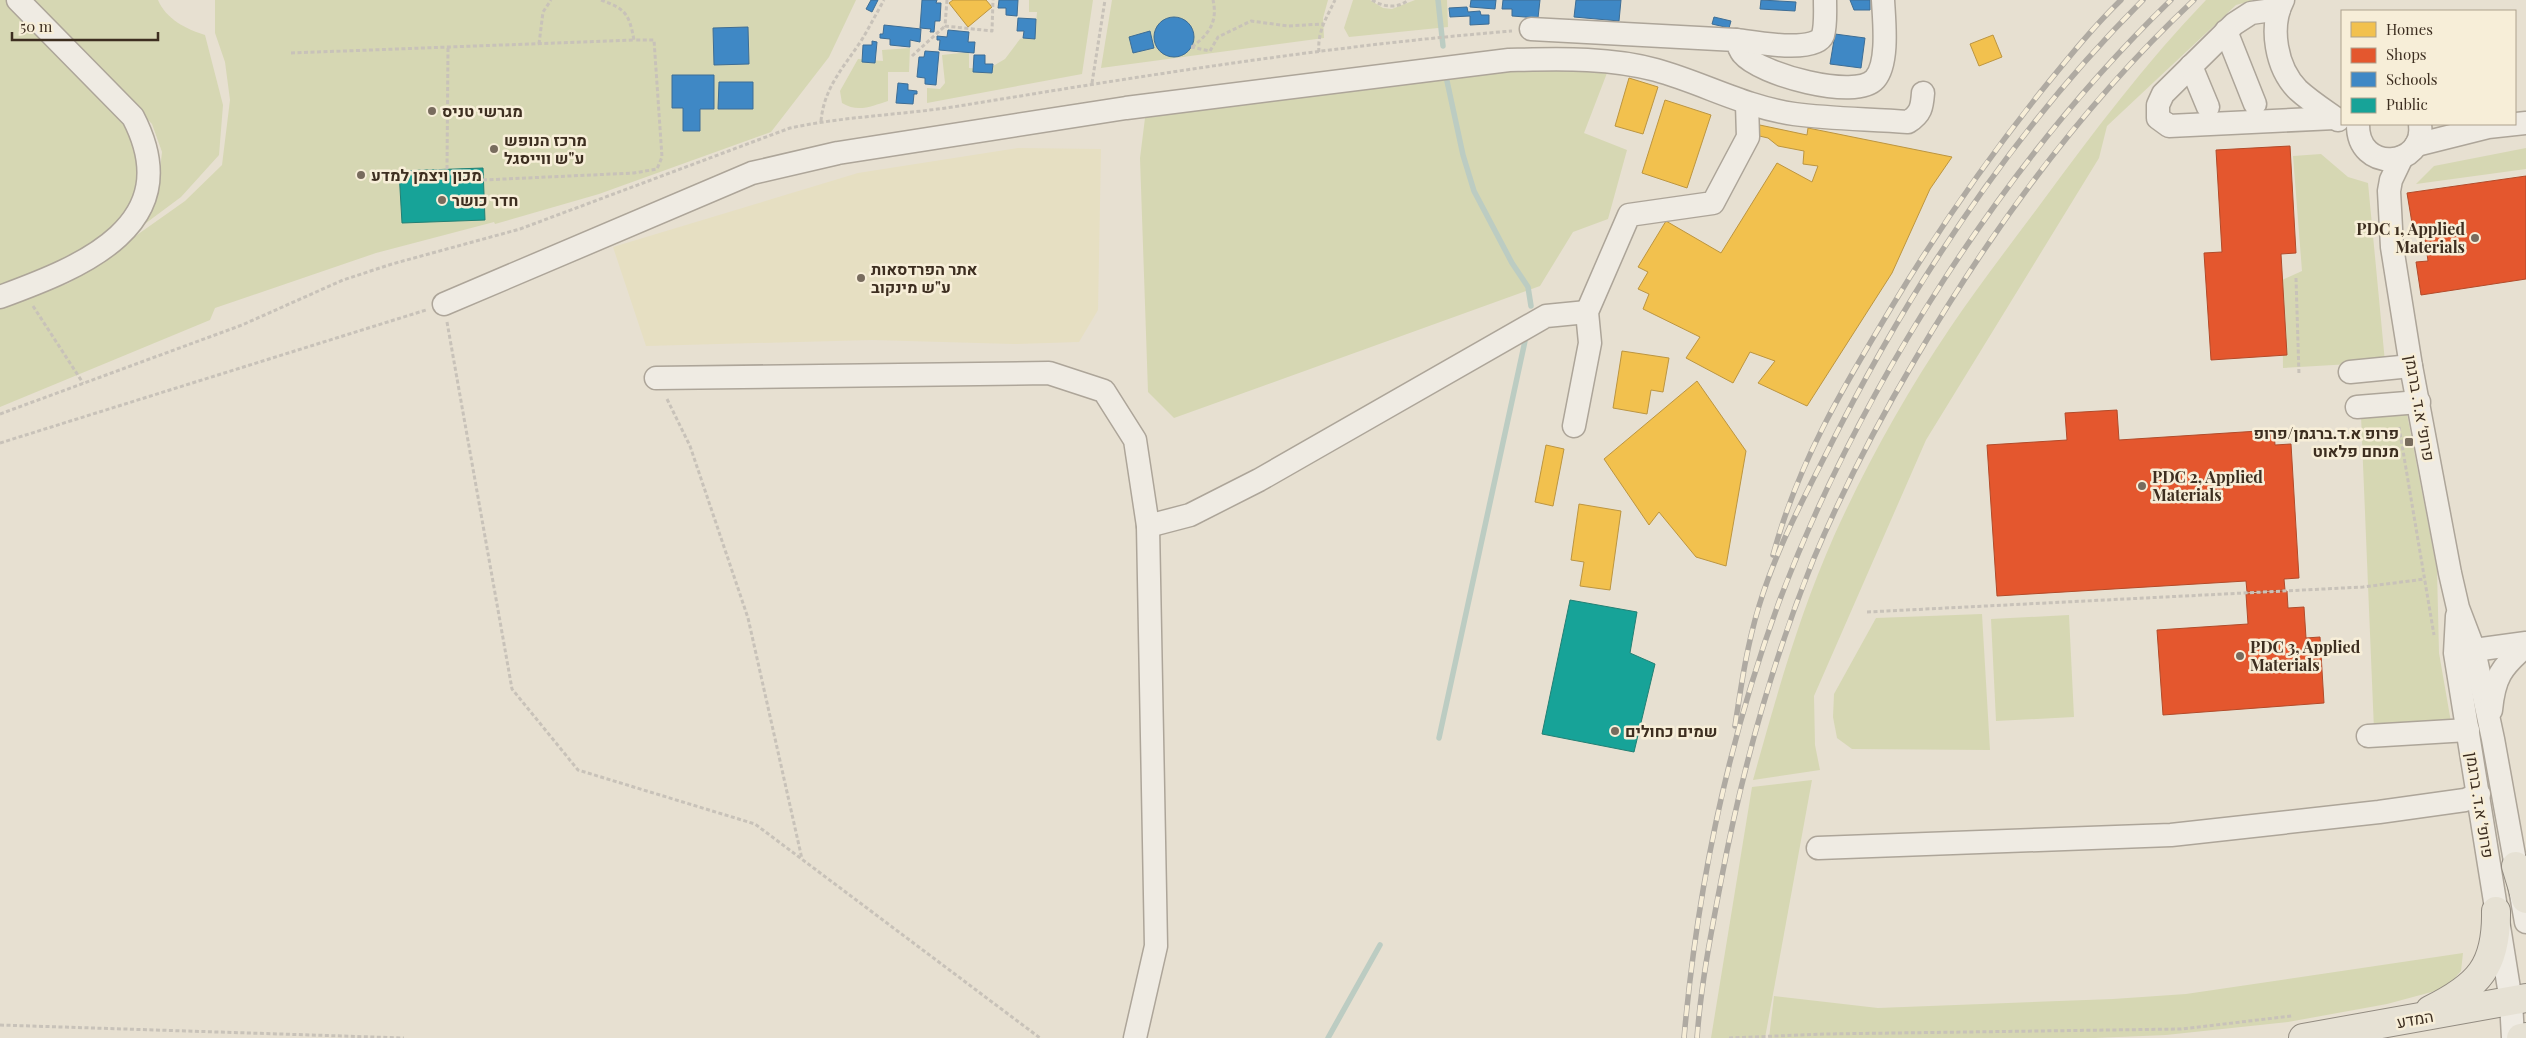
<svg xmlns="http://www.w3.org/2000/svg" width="2526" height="1038" font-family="'Playfair Display',Heebo,serif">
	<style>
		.farmland { fill: #e6dfc2 }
		.green { fill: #d6d7b3 }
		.homes { fill: #f2c14e; stroke: #bc9540 }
		.shops { fill: #e4572e; stroke: #b24b2a }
		.schools { fill: #3f88c5; stroke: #3e6d94 }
		.public { fill: #17a398; stroke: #228074 }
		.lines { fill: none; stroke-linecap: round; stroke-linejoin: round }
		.stream { stroke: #bcccc2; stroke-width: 5.5 }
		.minor-casing { stroke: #ada599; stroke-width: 25 }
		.major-casing { stroke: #928b80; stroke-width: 30 }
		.path { stroke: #c8c2b9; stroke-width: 3; stroke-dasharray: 4 2.5; stroke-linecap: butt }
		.minor { stroke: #efebe3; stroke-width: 22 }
		.major { stroke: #e6e1d4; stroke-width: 28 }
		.rail-casing { stroke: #afaaa2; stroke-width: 5.5 }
		.rail { stroke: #f7eed8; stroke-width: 4; stroke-dasharray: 11; stroke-linecap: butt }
		.poi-dot { fill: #786c5e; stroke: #f7eed8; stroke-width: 2 }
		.labels { text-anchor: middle; stroke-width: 5; stroke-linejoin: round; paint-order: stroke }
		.poi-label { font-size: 16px; font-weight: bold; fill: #3d2e20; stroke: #f7eed8; text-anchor: start }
		.street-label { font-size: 16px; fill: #3d2e20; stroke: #f7eed8 }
	</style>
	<rect width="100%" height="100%" fill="#e7e0d1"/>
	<polygon class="farmland" points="1018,148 1101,149 1098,310 1079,342 1014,344 872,340 646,346 613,247 858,173"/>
	<g class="green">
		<polygon points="0,0 13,0 130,119 143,192 113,236 0,293"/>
		<path d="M33,0H158C166,19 186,29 205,35L223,105L219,155L181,197L142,226L151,211L159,179L162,152L152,124Z"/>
		<polygon points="215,0 856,0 829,57 771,132 599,194 495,224 494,222 376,253 215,308 210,320 0,407 0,308 69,283 185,201 222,165 230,100 225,62 215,33"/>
		<polygon points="1029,0 1093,0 1082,74 927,103 927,88 940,89 945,83 942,55 969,52 969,68 988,69 1005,59 1020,39 1035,34 1037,12 1029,12"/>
		<polygon points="1112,0 1328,0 1323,18 1324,38 1101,68"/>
		<polygon points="1353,0 1370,0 1383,8 1392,9 1415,0 1447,0 1448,27 1349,37 1344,28"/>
		<path d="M2206,0H2254L2236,5L2107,126L2099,158L1926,440L1814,696L1815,745L1820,770L1753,780C1776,697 1799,615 1834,536C1866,465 1906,393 1950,328C1979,285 2011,244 2042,202C2093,133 2146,62 2206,0Z"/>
		<path d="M910,48L909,72H888V101C872,106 858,113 842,103L840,91L858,59L883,61L882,50Z"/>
		<polygon points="1506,67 1607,73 1584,133 1627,150 1608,219 1573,232 1540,286 1174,418 1148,392 1140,158 1146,110"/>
		<polygon points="2526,148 2526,169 2416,184 2434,166"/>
		<polygon points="2321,154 2348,177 2368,183 2385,362 2283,368 2282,280 2302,271 2293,156"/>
		<polygon points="2407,414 2437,570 2439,653 2452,728 2374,730 2361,416"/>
		<polygon points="1982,614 1990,750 1852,749 1837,738 1833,717 1834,694 1876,618"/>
		<polygon points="2069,615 2074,717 1996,721 1991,619"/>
		<polygon points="1812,780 1765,1038 1711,1038 1752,787"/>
		<polygon points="2463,953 2461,971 2452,981 2439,990 2387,1004 2288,1022 2166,1035 2095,1038 1769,1038 1774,996 1878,1008 2113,999 2186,994"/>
	</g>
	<g class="homes">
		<polygon points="953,0 986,0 992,7 968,27 949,3"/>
		<polygon points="1993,35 2002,57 1979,66 1970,44"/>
		<polygon points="1629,78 1658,87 1643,134 1615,126"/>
		<polygon points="1665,100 1711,115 1687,188 1642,173"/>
		<polygon points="1755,124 1807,135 1808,128 1952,157 1930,189 1892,273 1807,406 1758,383 1775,361 1750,352 1733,383 1686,358 1700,337 1643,309 1649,294 1638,289 1648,272 1638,267 1666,221 1721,253 1777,163 1812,182 1818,166 1803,164 1804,151 1778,146 1768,138 1755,135"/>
		<polygon points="1622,351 1669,358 1663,392 1651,390 1647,414 1613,408"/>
		<polygon points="1697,381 1746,451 1726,566 1696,557 1659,512 1649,525 1604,459"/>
		<polygon points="1546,445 1564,449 1553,506 1535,502"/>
		<polygon points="1579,504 1621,511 1610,590 1580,586 1584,562 1571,560"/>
	</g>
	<g class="shops">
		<polygon points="2290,146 2296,253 2281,254 2287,355 2211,360 2204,253 2222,252 2216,150"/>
		<polygon points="2526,176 2526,279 2421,295 2416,262 2428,261 2426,246 2423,228 2413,229 2407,193"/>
		<polygon points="2117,410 2119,440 2274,430 2275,445 2291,444 2299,578 2284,579 2285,590 2247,592 2246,581 1997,596 1987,445 2067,440 2065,413"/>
		<polygon points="2287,591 2288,608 2304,607 2306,638 2320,637 2324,703 2163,715 2157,630 2248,624 2246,594"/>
	</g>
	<g class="schools">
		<polygon points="871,0 878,0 872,12 866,9"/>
		<polygon points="922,0 937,0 936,3 941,3 940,21 935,21 934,32 930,32 931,29 920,28"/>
		<polygon points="999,0 1018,0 1017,16 1006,15 1006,8 998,8"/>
		<polygon points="1471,0 1496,0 1495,9 1470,7"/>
		<polygon points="1503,0 1540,0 1538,18 1512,16 1512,9 1502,9"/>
		<polygon points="1576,0 1621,0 1619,21 1574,17"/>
		<polygon points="1761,0 1796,2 1795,11 1760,9"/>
		<polygon points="1850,0 1870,0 1870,10 1854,10"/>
		<polygon points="1467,7 1468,12 1480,11 1481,15 1489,15 1489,24 1470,25 1470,16 1450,17 1449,8"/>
		<circle cx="1174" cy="37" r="20"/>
		<polygon points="1714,17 1731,21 1729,28 1712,24"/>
		<polygon points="1018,18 1036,19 1035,39 1023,38 1024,31 1017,31"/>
		<polygon points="884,25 921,29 920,42 910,40 910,47 890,45 890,39 880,38 880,34 883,34"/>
		<polygon points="748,27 749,64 714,65 713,28"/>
		<polygon points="948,30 969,32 968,42 975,42 974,53 939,50 940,40 937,40 937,36 947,37"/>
		<polygon points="1150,31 1154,48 1133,53 1129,37"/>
		<polygon points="1835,34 1865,38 1861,68 1830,64"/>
		<polygon points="872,41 877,42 875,63 862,62 863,45 872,45"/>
		<polygon points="925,51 939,52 936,85 925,84 925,78 917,77 919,57 924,57"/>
		<polygon points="974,55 985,55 985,64 993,64 992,73 973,72"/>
		<polygon points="672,75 714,75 714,109 700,109 700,131 683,131 683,108 672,108"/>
		<polygon points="719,82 753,82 753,109 718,109"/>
		<polygon points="898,83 908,84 908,90 917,91 917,94 914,94 913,104 896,103"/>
	</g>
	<g class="public">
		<polygon points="483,168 485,220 402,223 399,171"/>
		<polygon points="1570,600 1637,612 1630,653 1655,664 1634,752 1542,734"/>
	</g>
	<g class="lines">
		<g class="stream">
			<polyline points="1438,0 1443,46"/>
			<polyline points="1447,81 1463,155 1474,191 1512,263 1528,287 1531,306"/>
			<polyline points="1439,738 1525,341"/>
			<polyline points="1328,1038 1380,945"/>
		</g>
		<g class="minor-casing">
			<g id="minor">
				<path d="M2283,0C2269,27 2276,68 2298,90C2310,101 2324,110 2338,120"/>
				<polyline points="2279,9 2251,13 2234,24 2163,94 2158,105 2158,118 2169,126 2335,118"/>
				<path d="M1531,29L1736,40C1738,44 1740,51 1743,54C1759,74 1856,101 1875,79C1889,63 1884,20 1883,0"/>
				<polyline points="2226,31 2255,104"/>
				<path d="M1736,40C1753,42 1816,54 1823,35C1826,25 1825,11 1825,0"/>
				<polyline points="2191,66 2208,107"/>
				<path d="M2358,124C2357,174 2426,168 2420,124"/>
				<polyline points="2416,145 2488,127 2526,123"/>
				<polyline points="2402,157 2391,180 2389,191 2392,247 2411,366 2450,573 2458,608 2474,650 2493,739 2526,922"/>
				<path d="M0,297C82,267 189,225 133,117L18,0"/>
				<path d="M444,304L752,173L838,153L1126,108L1509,60C1558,59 1608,57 1656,70C1703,83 1745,107 1794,114C1831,119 1870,119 1908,122C1921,114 1922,107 1923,93"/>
				<polyline points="2350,372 2411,366"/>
				<polyline points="656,378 1049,373 1104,391 1135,440 1148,526 1156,946 1135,1038"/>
				<polyline points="2357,407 2419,402"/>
				<polyline points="1574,426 1590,343 1587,312 1629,215 1713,203 1748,137 1747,104"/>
				<polyline points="1148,526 1190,515 1259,480 1546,316 1587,312"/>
				<polyline points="2457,616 2455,653 2511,1001 2513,1038"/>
				<polyline points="2460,652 2526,643"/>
				<path d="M2491,710C2494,678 2501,667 2526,646"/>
				<polyline points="2368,736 2468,730"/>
				<polyline points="1818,848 2171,835 2379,812 2465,800 2479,794"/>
			</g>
		</g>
		<g class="major-casing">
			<g id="major">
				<polyline points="2516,866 2526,899"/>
				<path d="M2430,1010C2479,986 2497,966 2496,911"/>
				<polyline points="2303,1038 2526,998"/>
				<polyline points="2521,1038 2526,1037"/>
			</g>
		</g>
		<g class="path">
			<polyline points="947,0 945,26 992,31 993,0"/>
			<path d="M1372,0C1383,7 1398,9 1408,0"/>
			<polyline points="539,44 543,12 551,0"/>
			<polyline points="1191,47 1210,51 1218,37 1251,21 1288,26 1323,24"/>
			<path d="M1192,47C1209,34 1218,22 1213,0"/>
			<path d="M1319,52C1317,32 1327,17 1335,0"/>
			<polyline points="291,53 634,40"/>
			<polyline points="912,56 945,26"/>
			<polyline points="1092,83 1105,0"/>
			<path d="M821,121C824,88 843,68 861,41C869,28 876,14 884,0"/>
			<polyline points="447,169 448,47"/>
			<path d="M483,180L634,173L657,169L662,157L654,40H634C629,14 626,9 601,0"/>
			<polyline points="2296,278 2299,375"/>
			<polyline points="33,306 83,383"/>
			<polyline points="447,322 512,689 578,770 755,824 1040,1038"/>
			<polyline points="667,399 690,446 748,618 802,859"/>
			<path d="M0,414L242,325L343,280L392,264L520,229L790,128C846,116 903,115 959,106C1142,76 1326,46 1512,31"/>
			<polyline points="2399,427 2434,635"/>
			<polyline points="0,443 426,310"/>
			<polyline points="1867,612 2363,587 2425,579"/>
			<polyline points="0,1025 404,1038"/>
			<polyline points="1729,1038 1824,1034 2181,1029 2292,1016"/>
		</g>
		<use href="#minor" class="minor"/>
		<use href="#major" class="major"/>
		<g class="rail-casing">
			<g id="rail">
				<path d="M1773,555C1798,463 1842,389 1891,308C1936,233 1985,162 2039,94C2065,62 2091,29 2121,0"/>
				<path d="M1735,726C1741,686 1747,645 1759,606C1775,553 1801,503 1826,454C1908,290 2013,130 2143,0"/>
				<path d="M1684,1038C1697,891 1728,741 1779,602C1859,389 2007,158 2171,0"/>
				<path d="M1697,1038C1701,984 1711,933 1721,881C1742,770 1772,662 1814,558C1843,489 1878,422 1916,358C1993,227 2083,104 2194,0"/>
			</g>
		</g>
		<use href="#rail" class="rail"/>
	</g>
	<g class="poi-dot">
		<circle cx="432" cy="111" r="5"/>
		<circle cx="494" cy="149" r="5"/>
		<circle cx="361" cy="175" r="5"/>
		<circle cx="442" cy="200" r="5"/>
		<circle cx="2475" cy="238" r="5"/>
		<circle cx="861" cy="278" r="5"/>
		<rect x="2404" y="437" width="10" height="10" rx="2.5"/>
		<circle cx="2142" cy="486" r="5"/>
		<circle cx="2240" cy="656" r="5"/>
		<circle cx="1615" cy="731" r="5"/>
	</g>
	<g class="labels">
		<g class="poi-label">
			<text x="442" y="117">מגרשי טניס</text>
			<text x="504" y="146">מרכז הנופש<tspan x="504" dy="18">ע"ש ווייסגל</tspan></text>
			<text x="371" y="181">מכון ויצמן למדע</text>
			<text x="452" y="206">חדר כושר</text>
			<text x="2465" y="235" text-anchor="end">PDC 1, Applied<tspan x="2465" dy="18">Materials</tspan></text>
			<text x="871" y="275">אתר הפרדסאות<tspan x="871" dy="18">ע"ש מינקוב</tspan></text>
			<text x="2399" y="439" text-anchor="end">פרופ א.ד.ברגמן/פרופ<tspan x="2399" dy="18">מנחם פלאוט</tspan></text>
			<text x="2152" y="483">PDC 2, Applied<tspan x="2152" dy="18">Materials</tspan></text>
			<text x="2250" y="653">PDC 3, Applied<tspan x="2250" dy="18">Materials</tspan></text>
			<text x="1625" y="737">שמים כחולים</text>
		</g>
		<g class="street-label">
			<text transform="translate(2420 408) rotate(80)" y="6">פרופ׳ א.ד. ברגמן</text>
			<text transform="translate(2480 805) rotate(81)" y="6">פרופ׳ א.ד. ברגמן</text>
			<text transform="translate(2415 1019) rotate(-10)" y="6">המדע</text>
		</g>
	</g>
	<rect x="2341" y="10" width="175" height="115" fill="#f7eed8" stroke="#ada18e"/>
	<rect x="2351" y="22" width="25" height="15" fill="#f2c14e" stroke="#ada18e"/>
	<text x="2386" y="35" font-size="15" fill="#3d2e20">Homes</text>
	<rect x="2351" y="48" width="25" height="15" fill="#e4572e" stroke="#ada18e"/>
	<text x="2386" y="60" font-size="15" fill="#3d2e20">Shops</text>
	<rect x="2351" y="72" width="25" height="15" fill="#3f88c5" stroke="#ada18e"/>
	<text x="2386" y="85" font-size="15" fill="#3d2e20">Schools</text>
	<rect x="2351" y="98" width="25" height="15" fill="#17a398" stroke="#ada18e"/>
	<text x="2386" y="110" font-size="15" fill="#3d2e20">Public</text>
	<path d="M12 32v8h146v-8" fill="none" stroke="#3d2e20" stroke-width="2.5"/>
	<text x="20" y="32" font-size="15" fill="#3d2e20" stroke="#f7eed8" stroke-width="4" paint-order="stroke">50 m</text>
</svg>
